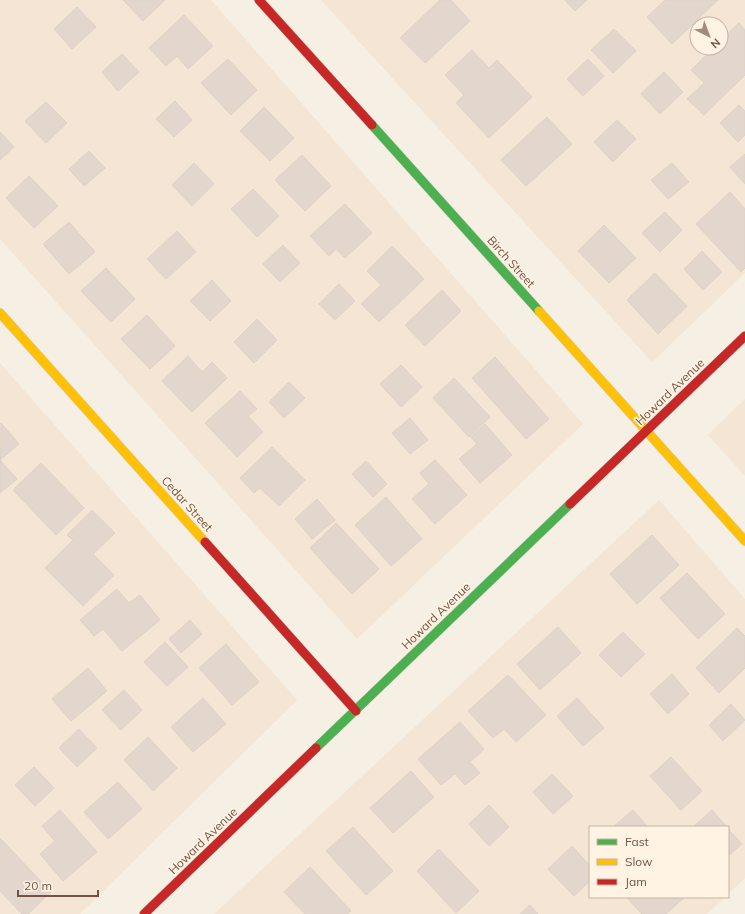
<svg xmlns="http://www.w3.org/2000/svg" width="745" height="914" font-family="Mulish,sans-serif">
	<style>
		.residential { fill: #f4e5d4; fill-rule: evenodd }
		.building { fill: #e3d6cc; stroke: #dfd1c6 }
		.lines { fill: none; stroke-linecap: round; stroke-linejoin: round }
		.fast-casing { stroke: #d7cbc1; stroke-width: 10 }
		.slow-casing { stroke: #d7cbc1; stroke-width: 10 }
		.jam-casing { stroke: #d7cbc1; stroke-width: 10 }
		.fast { stroke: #4caf50; stroke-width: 9 }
		.slow { stroke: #ffc107; stroke-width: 9 }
		.jam { stroke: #c62828; stroke-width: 9 }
		.labels { text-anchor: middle; stroke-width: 3.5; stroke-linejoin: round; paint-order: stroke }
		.street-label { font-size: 12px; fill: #755344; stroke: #fff3e4 }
	</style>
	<rect width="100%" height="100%" fill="#f6efe4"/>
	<g class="residential">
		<polygon points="0,0 211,0 583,424 357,639 0,239"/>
		<path d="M321,0H745V273L652,362ZM697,24H721V48H697Z"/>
		<polygon points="0,363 297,700 80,914 0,914"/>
		<polygon points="745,399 745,476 708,435"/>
		<polygon points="659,500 745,599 745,878 728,894 728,827 590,827 590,897 725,897 707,914 214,914"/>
	</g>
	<g class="building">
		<polygon points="123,0 165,0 143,21"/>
		<polygon points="440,0 451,0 470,21 425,63 400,38"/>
		<polygon points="565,0 587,0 575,11"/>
		<polygon points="665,0 718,0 672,44 647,17"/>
		<polygon points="77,7 96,27 72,49 54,29"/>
		<polygon points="184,15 213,46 188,69 177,56 166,66 149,48"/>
		<polygon points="739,23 745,30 745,75 704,115 687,99 704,83 691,70 713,48 721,48 721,40"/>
		<polygon points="614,29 636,51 613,73 591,50"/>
		<polygon points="472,50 489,68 497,60 532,97 489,138 456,103 464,95 445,75"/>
		<polygon points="122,54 139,72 118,91 102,72"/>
		<polygon points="228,59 257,90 231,115 201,83"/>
		<polygon points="588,59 604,76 583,96 567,79"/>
		<polygon points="664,72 683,92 660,114 641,94"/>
		<polygon points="175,101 192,120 174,137 156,119"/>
		<polygon points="46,102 67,123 46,143 25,121"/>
		<polygon points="739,105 745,111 745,135 738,142 720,123"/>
		<polygon points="264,107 294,138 270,161 240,131"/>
		<polygon points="547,117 572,144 526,186 501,160"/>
		<polygon points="617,120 636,139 613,162 594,142"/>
		<polygon points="0,132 14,147 0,160"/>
		<polygon points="89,151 105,168 84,186 69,169"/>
		<polygon points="745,154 745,184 730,167"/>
		<polygon points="302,155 331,186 305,211 275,180"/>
		<polygon points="194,163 214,184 192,206 172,185"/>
		<polygon points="672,163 689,182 668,199 651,180"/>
		<polygon points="29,176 58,206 34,228 6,198"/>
		<polygon points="253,189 279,216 257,237 231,209"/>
		<polygon points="730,192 745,209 745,268 741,272 696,224"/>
		<polygon points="345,204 372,233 345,258 336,249 329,256 310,236"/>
		<polygon points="665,212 682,230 660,252 642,233"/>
		<polygon points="69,222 95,252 69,274 43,244"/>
		<polygon points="604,225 636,258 609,283 578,251"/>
		<polygon points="177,231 196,252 166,279 147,259"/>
		<polygon points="283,245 300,263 280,282 263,264"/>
		<polygon points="392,246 424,279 379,322 361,304 381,285 367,271"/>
		<polygon points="702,251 722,272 703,290 684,269"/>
		<polygon points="106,268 135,299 111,322 81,291"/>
		<polygon points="655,273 687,306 658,334 627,300"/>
		<polygon points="212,280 231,301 210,321 190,301"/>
		<polygon points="339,284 355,301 335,320 319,304"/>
		<polygon points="442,290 461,311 425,346 405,325"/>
		<polygon points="147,315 175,346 150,369 121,339"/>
		<polygon points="257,319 277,340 254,363 234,342"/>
		<polygon points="188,356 202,372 212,362 227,378 192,412 162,381"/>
		<polygon points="495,357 549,419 526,439 472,378"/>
		<polygon points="401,365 422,387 401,407 380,384"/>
		<polygon points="454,378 490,417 469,437 433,398"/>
		<polygon points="289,382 305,398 284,418 269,402"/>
		<polygon points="240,391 257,409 248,416 263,432 237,457 205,423"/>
		<polygon points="410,418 428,440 410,454 392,433"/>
		<polygon points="1,423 19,444 0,460 17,479 0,493"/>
		<polygon points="485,424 512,455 480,483 459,459 477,444 471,437"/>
		<polygon points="272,447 305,480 279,506 260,488 254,493 240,478"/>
		<polygon points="435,460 467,495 435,524 412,499 429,484 420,473"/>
		<polygon points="366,461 387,484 373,497 352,474"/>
		<polygon points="41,463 84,508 56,535 13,490"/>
		<polygon points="386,497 422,539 391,566 355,525"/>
		<polygon points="317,499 335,520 312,539 295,519"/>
		<polygon points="92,510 115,533 93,554 114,575 83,606 45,568 73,540 67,535"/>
		<polygon points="336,523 379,569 352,594 310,548"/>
		<polygon points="652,535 679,565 637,604 610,574"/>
		<polygon points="687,573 725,614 698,639 660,598"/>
		<polygon points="117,589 129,603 140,595 160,620 122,651 103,629 94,636 80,620"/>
		<polygon points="190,620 202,634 181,653 169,639"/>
		<polygon points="558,627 581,653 540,690 517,664"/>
		<polygon points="737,628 745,636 745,668 719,693 696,668"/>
		<polygon points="623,632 645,654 621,677 599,655"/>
		<polygon points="165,642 188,667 167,686 144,662"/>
		<polygon points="226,644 259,682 232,705 199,668"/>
		<polygon points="88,668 107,691 71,721 52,699"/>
		<polygon points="672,674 689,694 668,714 650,694"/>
		<polygon points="508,675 546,715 516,742 504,729 493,738 468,711"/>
		<polygon points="124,690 142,710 121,730 102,710"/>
		<polygon points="203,698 226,724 193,752 171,727"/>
		<polygon points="577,698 604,728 583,746 557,716"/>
		<polygon points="731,704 745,720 723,741 709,725"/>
		<polygon points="460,722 484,749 470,762 480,773 465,785 455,774 441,785 418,759"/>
		<polygon points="79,729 97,748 77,767 59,748"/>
		<polygon points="148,737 177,768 153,791 124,760"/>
		<polygon points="671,757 702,791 681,810 650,776"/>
		<polygon points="34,767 54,788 35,806 15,785"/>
		<polygon points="411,771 434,797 393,833 370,808"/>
		<polygon points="552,774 573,796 553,814 533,792"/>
		<polygon points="118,782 142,809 108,839 84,812"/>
		<polygon points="489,805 509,827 489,846 469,824"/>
		<polygon points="60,810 97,852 63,881 40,854 55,841 42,826"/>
		<polygon points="633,810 648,827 613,827"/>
		<polygon points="712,810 727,827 693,827"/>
		<polygon points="353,827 393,871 366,895 326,851"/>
		<polygon points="728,829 742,844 728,856"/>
		<polygon points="0,838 51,892 28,914 22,914 0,891"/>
		<polygon points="572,846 590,866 590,881 574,896 548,869"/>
		<polygon points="439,849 479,891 456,913 417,871"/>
		<polygon points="310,867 351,911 347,914 305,914 284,892"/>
		<polygon points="631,897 685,897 666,914 642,914 628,899"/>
		<polygon points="530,905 538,914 520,914"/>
	</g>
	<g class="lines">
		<g class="fast-casing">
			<g id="fast">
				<polyline points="372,125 539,311"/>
				<polyline points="316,748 570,504"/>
			</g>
		</g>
		<g class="slow-casing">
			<g id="slow">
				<polyline points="539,311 745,541"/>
				<polyline points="0,313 205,542"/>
			</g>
		</g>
		<g class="jam-casing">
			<g id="jam">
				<polyline points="259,0 372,125"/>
				<polyline points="570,504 745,336"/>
				<polyline points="205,542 356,711"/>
				<polyline points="144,914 316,748"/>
			</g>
		</g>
		<use href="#fast" class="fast"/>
		<use href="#slow" class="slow"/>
		<use href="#jam" class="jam"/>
	</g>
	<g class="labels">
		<g class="street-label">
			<text transform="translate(511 262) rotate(48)" y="4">Birch Street</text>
			<text transform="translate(670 392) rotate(-44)" y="4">Howard Avenue</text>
			<text transform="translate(187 504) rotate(48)" y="4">Cedar Street</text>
			<text transform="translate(436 616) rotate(-44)" y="4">Howard Avenue</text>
			<text transform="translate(203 841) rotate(-44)" y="4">Howard Avenue</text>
		</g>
	</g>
	<rect x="589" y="826" width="140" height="72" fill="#fff3e4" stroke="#c8b3a4"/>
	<rect x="597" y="839" width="20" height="6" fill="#4caf50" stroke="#c8b3a4"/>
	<text x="625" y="846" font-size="12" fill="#755344">Fast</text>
	<rect x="597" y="859" width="20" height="6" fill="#ffc107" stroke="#c8b3a4"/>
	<text x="625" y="866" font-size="12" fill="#755344">Slow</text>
	<rect x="597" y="879" width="20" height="6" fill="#c62828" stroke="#c8b3a4"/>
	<text x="625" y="886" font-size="12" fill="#755344">Jam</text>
	<g transform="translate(709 36) rotate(138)"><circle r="19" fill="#fff3e4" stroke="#c8b3a4"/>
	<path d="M0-3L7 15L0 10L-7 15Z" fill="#a28a7c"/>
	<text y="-6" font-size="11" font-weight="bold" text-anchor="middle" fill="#755344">N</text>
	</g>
	<path d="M18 890v6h80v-6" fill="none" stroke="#755344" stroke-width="2"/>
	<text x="24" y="890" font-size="12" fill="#755344" stroke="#fff3e4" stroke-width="3" paint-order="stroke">20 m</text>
</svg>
